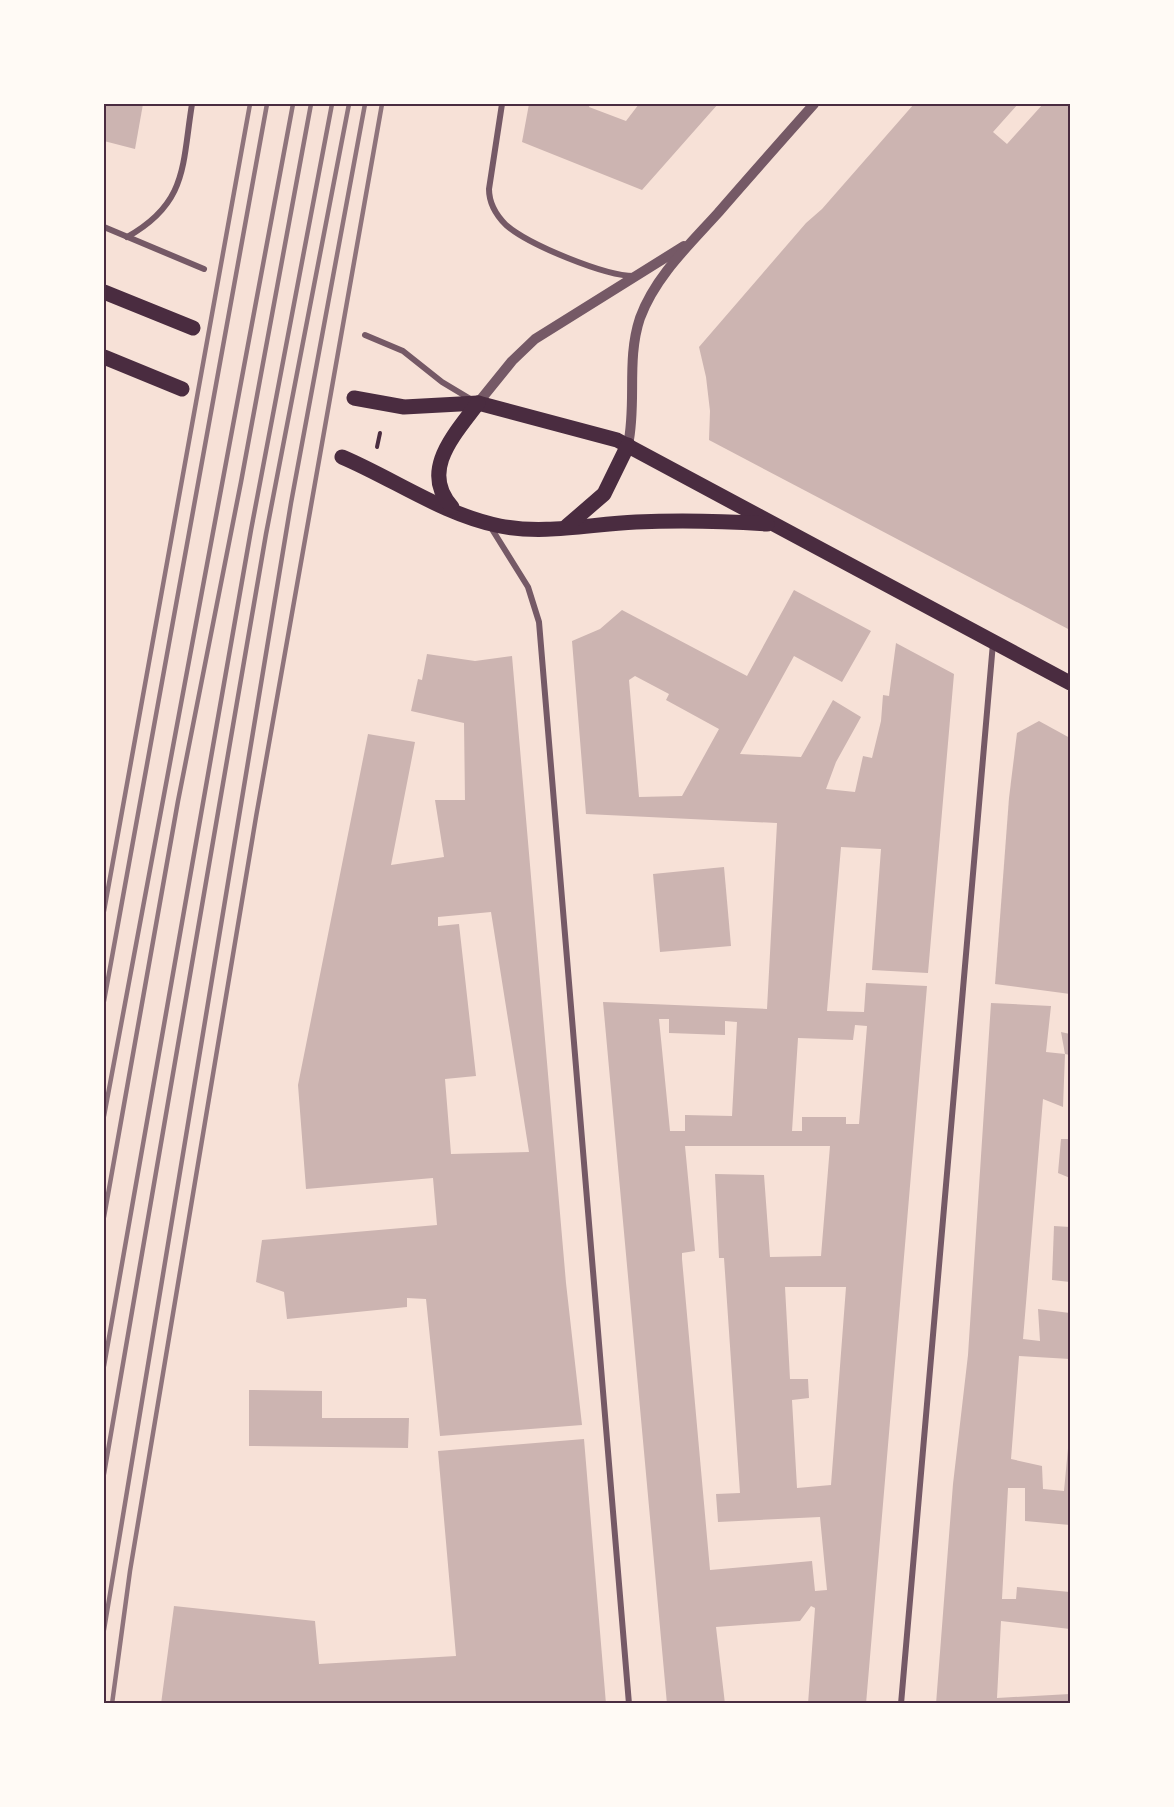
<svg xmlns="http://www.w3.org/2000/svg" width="1174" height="1807" font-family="Montserrat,sans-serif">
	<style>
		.building { fill: #ccb4b1; fill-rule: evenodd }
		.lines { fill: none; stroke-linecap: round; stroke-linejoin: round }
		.path { stroke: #4a2c40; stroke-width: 4 }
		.minor { stroke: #755966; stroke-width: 6 }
		.tertiary { stroke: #755966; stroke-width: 10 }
		.primary { stroke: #4a2c40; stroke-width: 15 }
		.rail { stroke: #8f747c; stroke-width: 4.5 }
		.neatline { fill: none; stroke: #4a2c40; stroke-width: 2 }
	</style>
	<rect width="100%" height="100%" fill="#f7e1d7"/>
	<g class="building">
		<polygon points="104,104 143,104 135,149 104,141"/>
		<polygon points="529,104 590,104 589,107 626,121 639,104 718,104 642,190 522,142"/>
		<polygon points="914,104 1018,104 993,132 1007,144 1043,104 1070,104 1070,630 709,440 710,411 706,377 699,347 806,223 822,209"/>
		<path d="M794,590L871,631L842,682L794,656L740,754L801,757L833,700L861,717L836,762L826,789L855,792L863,756L872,758L881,721L883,695L889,696L896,643L954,674L928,973L872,970L881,849L841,847L827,1011L864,1012L866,983L927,986L866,1704H808L815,1608L811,1606L800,1621L716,1627L725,1704H667L603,1002L767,1009L777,823L586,814L572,641L600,629L622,610L747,676ZM635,676L669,694L666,700L719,729L682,796L639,797L629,680ZM659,1019H669V1033L725,1035V1021L737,1022L732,1116L685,1115V1131H670ZM855,1025L867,1026L859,1124H846V1117H802V1131H792L798,1038L853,1040ZM685,1146H830L821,1256L770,1257L764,1175L715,1174L719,1258H724L740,1493L716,1494L718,1522L820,1517L827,1590L815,1591L812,1561L710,1570L682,1259V1253L695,1251ZM785,1287H846L831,1485L797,1488L792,1400L809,1398L808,1379H790Z"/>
		<path d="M427,654L475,661L512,656L566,1283L582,1425L440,1436L426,1299L407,1298V1307L287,1319L284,1292L256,1282L262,1240L437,1225L433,1178L306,1189L298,1085L368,734L415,742L391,865L444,857L435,800H465L464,723L411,711L418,679L422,680ZM491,912L529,1152L451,1154L445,1079L476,1076L459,924L438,926V917Z"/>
		<polygon points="1039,721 1070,738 1070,994 995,984 1009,798 1017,733"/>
		<polygon points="724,867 731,946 660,952 653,874"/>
		<polygon points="991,1003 1051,1006 1046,1052 1065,1054 1063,1107 1043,1099 1023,1339 1040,1341 1038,1309 1070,1313 1070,1359 1019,1356 1011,1459 1042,1466 1043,1489 1064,1491 1070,1427 1070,1525 1025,1521 1025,1488 1008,1488 1002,1599 1016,1599 1017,1587 1070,1592 1070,1629 1001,1621 997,1698 1070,1694 1070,1704 936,1704 953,1484 968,1355"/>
		<polygon points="1061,1032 1070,1034 1070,1055 1065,1054"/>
		<polygon points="1061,1139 1070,1139 1070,1178 1058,1173"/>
		<polygon points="1054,1226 1070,1227 1070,1282 1052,1280"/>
		<polygon points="249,1390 322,1391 322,1418 409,1418 408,1448 249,1446"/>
		<polygon points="584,1439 606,1704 161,1704 174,1606 315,1621 319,1664 456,1656 438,1451"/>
	</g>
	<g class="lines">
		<polyline class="path" points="377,447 380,433"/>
		<g class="minor">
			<path d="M502,104L489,189C489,203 496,215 506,225C529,245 605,276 634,276"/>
			<polyline points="104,227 204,269"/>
			<path d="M127,237C188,203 182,165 192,104"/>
			<polyline points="365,335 403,351 442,382 472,400"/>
			<polyline points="490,526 528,587 539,622 629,1704"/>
			<polyline points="901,1704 993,643"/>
		</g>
		<g class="tertiary">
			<polyline points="478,403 512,361 535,339 684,246"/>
			<path d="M628,445C637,403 626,360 640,318C655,277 689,245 718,213C750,176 782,140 814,104"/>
		</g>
		<g class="primary">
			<polyline points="104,292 193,328"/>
			<polyline points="104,357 182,389"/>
			<polyline points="354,398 404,407 478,403 617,440 1070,683"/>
			<path d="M342,457C394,479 444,515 500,526C545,535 590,524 636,522C679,520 724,521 767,524"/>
			<path d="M452,507C419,471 455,434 478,403"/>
			<polyline points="567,526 604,494 628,445"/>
		</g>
		<g class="rail">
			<polyline points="104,911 250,104"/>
			<polyline points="104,1001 267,104"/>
			<polyline points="104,1116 293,104"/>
			<polyline points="104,1217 178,801 241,482 311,104"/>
			<polyline points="104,1366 251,530 332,104"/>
			<polyline points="104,1474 266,534 349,104"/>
			<polyline points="104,1630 291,503 365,104"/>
			<polyline points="112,1704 130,1571 256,817 382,104"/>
		</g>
	</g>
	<rect width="1174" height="1807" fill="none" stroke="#fffaf5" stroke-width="210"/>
	<rect x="105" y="105" width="964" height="1597" class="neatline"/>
</svg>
